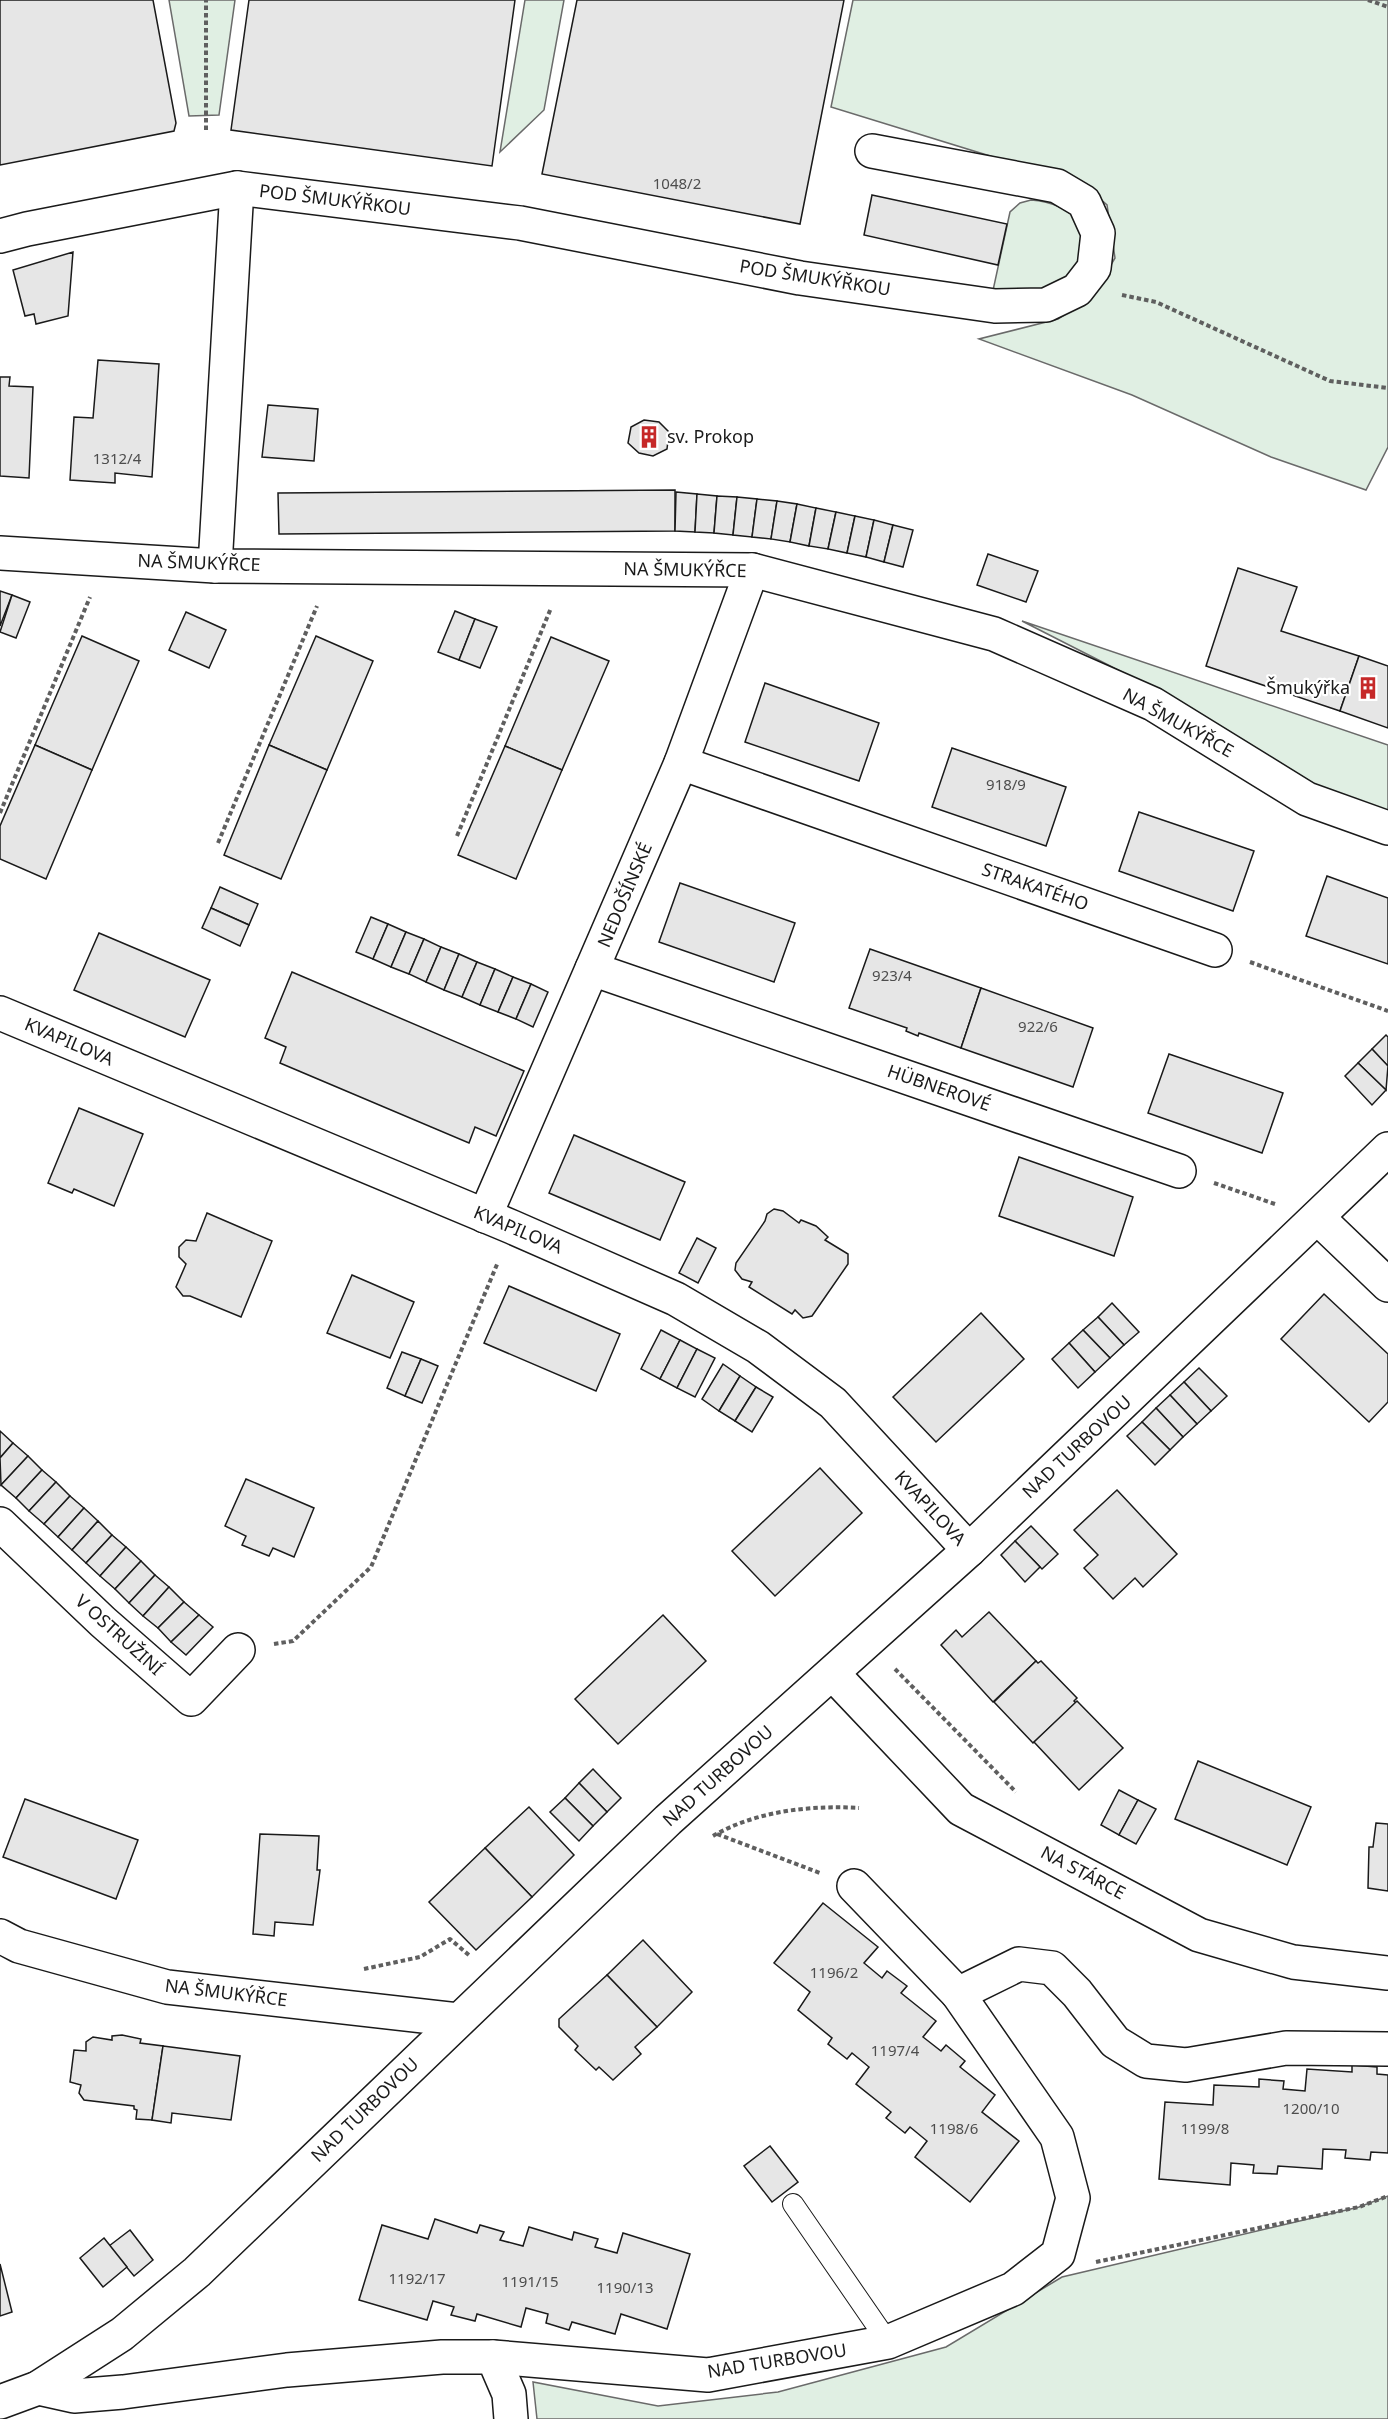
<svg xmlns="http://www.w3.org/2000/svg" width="1388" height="2419" font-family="'Noto Sans',sans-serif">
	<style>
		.green { fill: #e0efe3; stroke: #6a6a6a; stroke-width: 1.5 }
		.building { fill: #e6e6e6; stroke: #1a1a1a; stroke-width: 1.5 }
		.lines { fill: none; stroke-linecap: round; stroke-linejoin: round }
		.service-casing { stroke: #1a1a1a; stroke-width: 22 }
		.minor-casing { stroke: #1a1a1a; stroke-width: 36 }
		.path { stroke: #5f5f5f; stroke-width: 4; stroke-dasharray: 4.5 3; stroke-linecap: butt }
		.service { stroke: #fff; stroke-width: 20 }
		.minor { stroke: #fff; stroke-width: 33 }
		.labels { text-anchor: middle; stroke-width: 4.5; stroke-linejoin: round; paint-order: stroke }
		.number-label { font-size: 15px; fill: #4d4d4d }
		.street-label { font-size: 18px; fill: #1a1a1a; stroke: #fff }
		.poi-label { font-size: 18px; fill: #1a1a1a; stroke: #fff; text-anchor: start }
	</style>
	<rect width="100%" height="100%" fill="#fff"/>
	<g class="green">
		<polygon points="169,0 235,0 219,115 189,116"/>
		<polygon points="525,0 564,0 544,110 500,152"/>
		<polygon points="853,0 1388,0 1388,447 1366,490 1271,457 1132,395 979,339 1058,319 1092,297 1115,258 1107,205 1084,185 831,107"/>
		<path d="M1031,200C1049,201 1073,209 1081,227C1085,235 1086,246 1088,255L1067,288L992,295L1010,212L1020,203Z"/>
		<polygon points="1022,621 1388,745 1388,813 1321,788 1165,694"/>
		<polygon points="1388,2196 1388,2419 537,2419 533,2382 658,2406 778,2392 946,2347 1062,2277 1359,2207"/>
	</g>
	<g class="building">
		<polygon points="0,0 153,0 176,123 174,131 0,165"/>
		<polygon points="249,0 515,0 492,166 231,130"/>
		<polygon points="577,0 844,0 800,224 542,174"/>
		<polygon points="872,195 1007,224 998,265 864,235"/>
		<polygon points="73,252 68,316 36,324 34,314 25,316 13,270"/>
		<polygon points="98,360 159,364 152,477 115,473 115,483 70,480 74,417 93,418"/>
		<polygon points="0,377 10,377 9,386 33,387 29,478 0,476"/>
		<polygon points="268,405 318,409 314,461 262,457"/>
		<polygon points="644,420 659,422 669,432 667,449 653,456 639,453 628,443 631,427"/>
		<polygon points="675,490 675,531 279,534 278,493"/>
		<polygon points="676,492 697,494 695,532 675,531"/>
		<polygon points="697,494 717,496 714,533 695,532"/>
		<polygon points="717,496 737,497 733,535 714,533"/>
		<polygon points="737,497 757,499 752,537 733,535"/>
		<polygon points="757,499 777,501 771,539 752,537"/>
		<polygon points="777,501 797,504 790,542 771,539"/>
		<polygon points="797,504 816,508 809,546 790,542"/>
		<polygon points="816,508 836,512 828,549 809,546"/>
		<polygon points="836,512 855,516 847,553 828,549"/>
		<polygon points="855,516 874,520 866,557 847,553"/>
		<polygon points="874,520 893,525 884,562 866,557"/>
		<polygon points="893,525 913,530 903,567 884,562"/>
		<polygon points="988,554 1038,571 1026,602 977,585"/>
		<polygon points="1238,568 1297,587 1281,631 1359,656 1340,711 1206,666"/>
		<polygon points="0,591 12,595 0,626"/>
		<polygon points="12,595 30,602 16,638 0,632"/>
		<polygon points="455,611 475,619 459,660 438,652"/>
		<polygon points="186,612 226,630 209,668 169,650"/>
		<polygon points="475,619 497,627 480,668 459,660"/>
		<polygon points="82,636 139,661 92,770 35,745"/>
		<polygon points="316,636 373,661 327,770 269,745"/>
		<polygon points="551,637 609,661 562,770 505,746"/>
		<polygon points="1359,656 1388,666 1388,728 1340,711"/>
		<polygon points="765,683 879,723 859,781 745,742"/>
		<polygon points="35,745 92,770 46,879 0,859 0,826"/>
		<polygon points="269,745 327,770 281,879 224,855"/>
		<polygon points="505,746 562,770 516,879 458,855"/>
		<polygon points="952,748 1066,787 1046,846 932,807"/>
		<polygon points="1139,812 1254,851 1233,911 1119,871"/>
		<polygon points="1327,876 1388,898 1388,964 1306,936"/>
		<polygon points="680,883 795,923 774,982 659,942"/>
		<polygon points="220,887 258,904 249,925 211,908"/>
		<polygon points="211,908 249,925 240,946 202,928"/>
		<polygon points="371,917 388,924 373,959 356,952"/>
		<polygon points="388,924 406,932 391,967 373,959"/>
		<polygon points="406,932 424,939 409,974 391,967"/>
		<polygon points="99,933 210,980 185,1037 74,990"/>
		<polygon points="424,939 441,947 426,982 409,974"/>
		<polygon points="441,947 459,954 444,990 426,982"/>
		<polygon points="870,949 981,988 961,1048 919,1033 918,1036 906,1031 907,1028 849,1008"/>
		<polygon points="459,954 477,962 462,997 444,990"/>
		<polygon points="477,962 495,969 480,1005 462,997"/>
		<polygon points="495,969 513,977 498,1012 480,1005"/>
		<polygon points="292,972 524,1071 496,1136 475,1127 469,1143 280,1063 286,1047 265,1038"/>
		<polygon points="513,977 531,984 516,1019 498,1012"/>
		<polygon points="531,984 548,992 533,1027 516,1019"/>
		<polygon points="981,988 1093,1028 1073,1087 961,1048"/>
		<polygon points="1386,1035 1388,1037 1388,1066 1372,1049"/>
		<polygon points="1372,1049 1388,1066 1386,1090 1358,1063"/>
		<polygon points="1169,1054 1283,1093 1262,1153 1148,1113"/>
		<polygon points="1358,1063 1386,1090 1372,1105 1345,1076"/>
		<polygon points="79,1108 143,1134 114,1206 74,1189 72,1193 48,1183"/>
		<polygon points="574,1135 685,1182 660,1240 549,1193"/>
		<polygon points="1019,1157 1133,1197 1114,1256 999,1216"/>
		<polygon points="774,1209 783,1211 799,1223 801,1220 816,1226 828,1237 825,1240 848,1254 848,1264 812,1316 803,1318 795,1310 792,1314 749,1287 752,1282 742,1279 735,1270 736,1263 765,1221 767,1214"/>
		<polygon points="207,1213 272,1241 241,1317 190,1296 183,1296 176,1287 186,1264 179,1257 179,1247 186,1240 196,1241"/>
		<polygon points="697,1238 716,1248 698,1283 679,1273"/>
		<polygon points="352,1275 414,1302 390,1358 327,1333"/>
		<polygon points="509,1286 620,1334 596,1391 484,1343"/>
		<polygon points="1324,1294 1388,1354 1388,1402 1369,1422 1281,1339"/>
		<polygon points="1112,1303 1139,1332 1124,1345 1098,1317"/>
		<polygon points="981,1313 1024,1359 936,1442 893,1397"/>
		<polygon points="1098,1317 1124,1345 1110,1358 1083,1330"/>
		<polygon points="661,1330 680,1340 660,1379 641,1369"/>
		<polygon points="1083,1330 1110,1358 1095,1372 1069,1343"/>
		<polygon points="680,1340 697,1349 677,1388 660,1379"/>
		<polygon points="1069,1343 1095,1372 1078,1388 1052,1359"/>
		<polygon points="697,1349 715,1358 695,1397 677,1388"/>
		<polygon points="402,1352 421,1359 405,1396 387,1388"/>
		<polygon points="421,1359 438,1366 422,1403 405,1396"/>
		<polygon points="723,1364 740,1376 719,1411 702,1399"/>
		<polygon points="1199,1368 1227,1396 1211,1411 1184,1382"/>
		<polygon points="740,1376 756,1387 735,1421 719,1411"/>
		<polygon points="1184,1382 1211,1411 1197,1424 1170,1395"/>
		<polygon points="756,1387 773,1397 752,1432 735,1421"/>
		<polygon points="1170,1395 1197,1424 1183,1437 1156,1408"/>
		<polygon points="1156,1408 1183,1437 1170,1450 1142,1422"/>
		<polygon points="1142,1422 1170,1450 1155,1465 1127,1436"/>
		<polygon points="0,1431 13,1443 0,1458"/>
		<polygon points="13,1443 28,1456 1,1485 0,1458"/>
		<polygon points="28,1456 42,1470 16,1498 1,1485"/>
		<polygon points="820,1468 862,1513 775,1596 732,1551"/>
		<polygon points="42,1470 56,1482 29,1511 16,1498"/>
		<polygon points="246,1479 314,1508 294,1557 273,1548 269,1556 242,1545 246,1536 225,1526"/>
		<polygon points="56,1482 70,1496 44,1524 29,1511"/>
		<polygon points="1117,1490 1177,1554 1143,1587 1135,1578 1113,1599 1084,1568 1098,1555 1074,1530"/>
		<polygon points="70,1496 84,1508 58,1537 44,1524"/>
		<polygon points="84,1508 98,1521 72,1550 58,1537"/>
		<polygon points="98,1521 112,1535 86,1563 72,1550"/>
		<polygon points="1031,1526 1058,1554 1042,1569 1015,1541"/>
		<polygon points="112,1535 126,1547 100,1576 86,1563"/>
		<polygon points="1015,1541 1040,1567 1025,1582 1001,1555"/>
		<polygon points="126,1547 141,1561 115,1589 100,1576"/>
		<polygon points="141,1561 155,1575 129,1603 115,1589"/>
		<polygon points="155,1575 169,1587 143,1616 129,1603"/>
		<polygon points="169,1587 184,1602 158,1628 143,1616"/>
		<polygon points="184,1602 199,1615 171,1642 158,1628"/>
		<polygon points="989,1612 1036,1661 993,1702 941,1645 956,1630 962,1637"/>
		<polygon points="199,1615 213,1627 186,1655 171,1642"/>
		<polygon points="663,1615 706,1661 618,1744 575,1699"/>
		<polygon points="1036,1661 1038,1663 1041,1661 1077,1698 1074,1701 1076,1703 1033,1743 994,1702"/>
		<polygon points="1077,1701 1123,1748 1079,1790 1034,1742"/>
		<polygon points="1198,1761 1311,1807 1287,1865 1175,1819"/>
		<polygon points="593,1769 621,1798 607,1812 579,1783"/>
		<polygon points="579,1783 607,1812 593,1826 565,1798"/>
		<polygon points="1119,1790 1138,1800 1119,1835 1101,1825"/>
		<polygon points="565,1798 593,1826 579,1841 550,1812"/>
		<polygon points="25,1799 138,1840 116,1899 3,1857"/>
		<polygon points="1138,1800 1156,1809 1136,1844 1119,1835"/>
		<polygon points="529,1807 574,1855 532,1897 485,1848"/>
		<polygon points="1376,1823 1388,1824 1388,1891 1368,1888 1369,1847 1373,1847"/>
		<polygon points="260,1834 319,1836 317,1870 320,1870 313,1925 275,1922 274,1936 253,1934"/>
		<polygon points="485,1848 532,1897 476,1950 429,1902"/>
		<polygon points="823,1903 878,1947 864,1963 882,1978 887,1971 907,1986 901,1993 936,2021 923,2037 941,2051 946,2045 965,2061 960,2067 995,2095 982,2112 1019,2141 970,2202 915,2157 927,2141 910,2127 905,2133 886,2118 891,2112 856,2084 869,2067 852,2053 847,2059 828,2044 832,2038 798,2010 810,1992 774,1963"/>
		<polygon points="643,1940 692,1992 657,2027 607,1975"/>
		<polygon points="607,1975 657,2027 635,2047 641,2054 613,2080 599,2067 596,2070 575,2050 578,2046 559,2027 559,2019"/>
		<polygon points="122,2035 141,2039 140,2043 163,2046 152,2120 136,2119 137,2110 134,2109 134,2106 84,2100 79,2093 81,2085 70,2082 74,2050 86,2051 86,2042 93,2037 112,2040 112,2036"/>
		<polygon points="163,2046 240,2056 231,2120 172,2113 171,2123 152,2120"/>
		<polygon points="1352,2065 1377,2067 1377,2074 1388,2075 1388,2153 1371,2152 1370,2160 1345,2158 1346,2150 1323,2149 1322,2169 1278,2166 1277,2174 1253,2173 1254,2165 1231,2163 1230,2185 1159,2179 1165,2102 1213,2105 1214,2085 1259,2087 1259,2079 1284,2081 1283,2089 1305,2091 1307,2069 1352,2072"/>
		<polygon points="770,2146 798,2182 772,2202 744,2166"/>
		<polygon points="435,2219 477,2233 480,2225 504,2232 500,2240 523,2246 529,2227 572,2240 574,2232 598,2239 595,2247 617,2253 623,2233 690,2254 667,2329 621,2314 615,2334 572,2322 569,2330 546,2323 548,2314 526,2308 521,2327 477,2314 475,2321 451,2315 454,2307 433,2301 427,2320 359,2300 382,2225 428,2239"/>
		<polygon points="130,2230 153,2260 134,2276 109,2246"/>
		<polygon points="104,2238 127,2267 103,2287 80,2258"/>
		<polygon points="0,2264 12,2312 0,2316"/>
	</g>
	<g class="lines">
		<g class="service-casing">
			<polyline id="service" points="793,2204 888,2342"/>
		</g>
		<g class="minor-casing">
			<g id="minor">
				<polyline points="0,236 27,229 237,188 520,223 800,278 995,306 1046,305 1077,290 1094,268 1098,233 1084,202 1057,186 872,151"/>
				<polyline points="0,553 215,566 752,570 994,634 1153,704 1307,799 1388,828"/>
				<polyline points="215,566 237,188"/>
				<polyline points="681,763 1215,950"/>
				<polyline points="592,969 1179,1171"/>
				<polyline points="0,1013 512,1227 676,1299 758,1347 833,1403 969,1550"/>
				<polyline points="485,1216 681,763 752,570"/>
				<polyline points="1319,1219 1388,1285"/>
				<polyline points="0,1524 103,1622 191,1699 238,1650"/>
				<polyline points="833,1674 961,1809 1199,1935 1293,1962 1388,1973"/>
				<polyline points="854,1886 958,1994 1019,1964 1052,1968 1077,1993 1115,2042 1146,2061 1186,2065 1286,2048 1388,2049"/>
				<polyline points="0,1936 19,1946 167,1987 458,2020"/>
				<polyline points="493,2357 708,2375 888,2342 1013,2289 1058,2254 1073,2198 1057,2137 958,1994"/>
				<polyline points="38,2388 74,2396 123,2392 287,2370 442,2357 493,2357 509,2394 511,2419"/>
				<polyline points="0,2402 38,2388 122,2334 197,2272 668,1820 969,1550 1388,1149"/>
			</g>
		</g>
		<g class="path">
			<polyline points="1368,0 1388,7"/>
			<polyline points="206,130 206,0"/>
			<polyline points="1122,295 1156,302 1330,381 1388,388"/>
			<polyline points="0,813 90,597"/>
			<polyline points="457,836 551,608"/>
			<polyline points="218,843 317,606"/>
			<polyline points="1250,962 1388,1011"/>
			<polyline points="1214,1183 1275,1204"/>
			<polyline points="274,1644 293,1641 371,1567 498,1262"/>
			<polyline points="895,1669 1016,1792"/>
			<polyline points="717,1834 820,1873"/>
			<path d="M713,1836C756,1811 810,1805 859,1808"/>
			<polyline points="364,1969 420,1957 450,1939 470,1956"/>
			<polyline points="1096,2262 1359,2207 1388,2196"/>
		</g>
		<use href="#service" class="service"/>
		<use href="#minor" class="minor"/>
	</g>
	<defs>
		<g id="building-bare" transform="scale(1.8)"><path d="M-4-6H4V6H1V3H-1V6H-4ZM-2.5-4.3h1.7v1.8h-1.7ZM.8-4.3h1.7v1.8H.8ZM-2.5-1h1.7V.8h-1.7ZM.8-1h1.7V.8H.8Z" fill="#c62828" stroke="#fff" stroke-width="2.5" paint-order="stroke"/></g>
	</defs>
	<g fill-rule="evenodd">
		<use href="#building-bare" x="649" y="437"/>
		<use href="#building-bare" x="1368" y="688"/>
	</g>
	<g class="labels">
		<g class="number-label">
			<text x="677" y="189">1048/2</text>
			<text x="117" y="464">1312/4</text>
			<text x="1006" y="790">918/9</text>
			<text x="892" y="981">923/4</text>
			<text x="1038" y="1032">922/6</text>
			<text x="834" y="1978">1196/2</text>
			<text x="895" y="2056">1197/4</text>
			<text x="1311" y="2114">1200/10</text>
			<text x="954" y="2134">1198/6</text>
			<text x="1205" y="2134">1199/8</text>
			<text x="417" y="2284">1192/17</text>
			<text x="530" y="2287">1191/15</text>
			<text x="625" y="2293">1190/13</text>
		</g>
		<g class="street-label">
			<text transform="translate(335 200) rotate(7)" y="6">POD ŠMUKÝŘKOU</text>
			<text transform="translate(815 278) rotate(9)" y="6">POD ŠMUKÝŘKOU</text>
			<text transform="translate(199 563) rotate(2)" y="6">NA ŠMUKÝŘCE</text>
			<text transform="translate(685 570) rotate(1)" y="6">NA ŠMUKÝŘCE</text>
			<text transform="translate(1178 723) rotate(29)" y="6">NA ŠMUKÝŘCE</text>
			<text transform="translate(1035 887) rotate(19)" y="6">STRAKATÉHO</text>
			<text transform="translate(625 895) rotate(-67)" y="6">NEDOŠÍNSKÉ</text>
			<text transform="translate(69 1042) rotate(23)" y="6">KVAPILOVA</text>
			<text transform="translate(939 1088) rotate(19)" y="6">HÜBNEROVÉ</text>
			<text transform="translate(518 1230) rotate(23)" y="6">KVAPILOVA</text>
			<text transform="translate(1077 1447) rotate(-43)" y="6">NAD TURBOVOU</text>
			<text transform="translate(930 1508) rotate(47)" y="6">KVAPILOVA</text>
			<text transform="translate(119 1635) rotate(42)" y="6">V OSTRUŽINÍ</text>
			<text transform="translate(718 1776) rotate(-42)" y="6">NAD TURBOVOU</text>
			<text transform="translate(1083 1873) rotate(28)" y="6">NA STÁRCE</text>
			<text transform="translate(226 1993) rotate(7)" y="6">NA ŠMUKÝŘCE</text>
			<text transform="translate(365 2110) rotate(-44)" y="6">NAD TURBOVOU</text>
			<text transform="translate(777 2361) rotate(-9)" y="6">NAD TURBOVOU</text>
		</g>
		<g class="poi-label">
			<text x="667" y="443">sv. Prokop</text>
			<text x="1350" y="694" text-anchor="end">Šmukýřka</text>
		</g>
	</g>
</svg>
